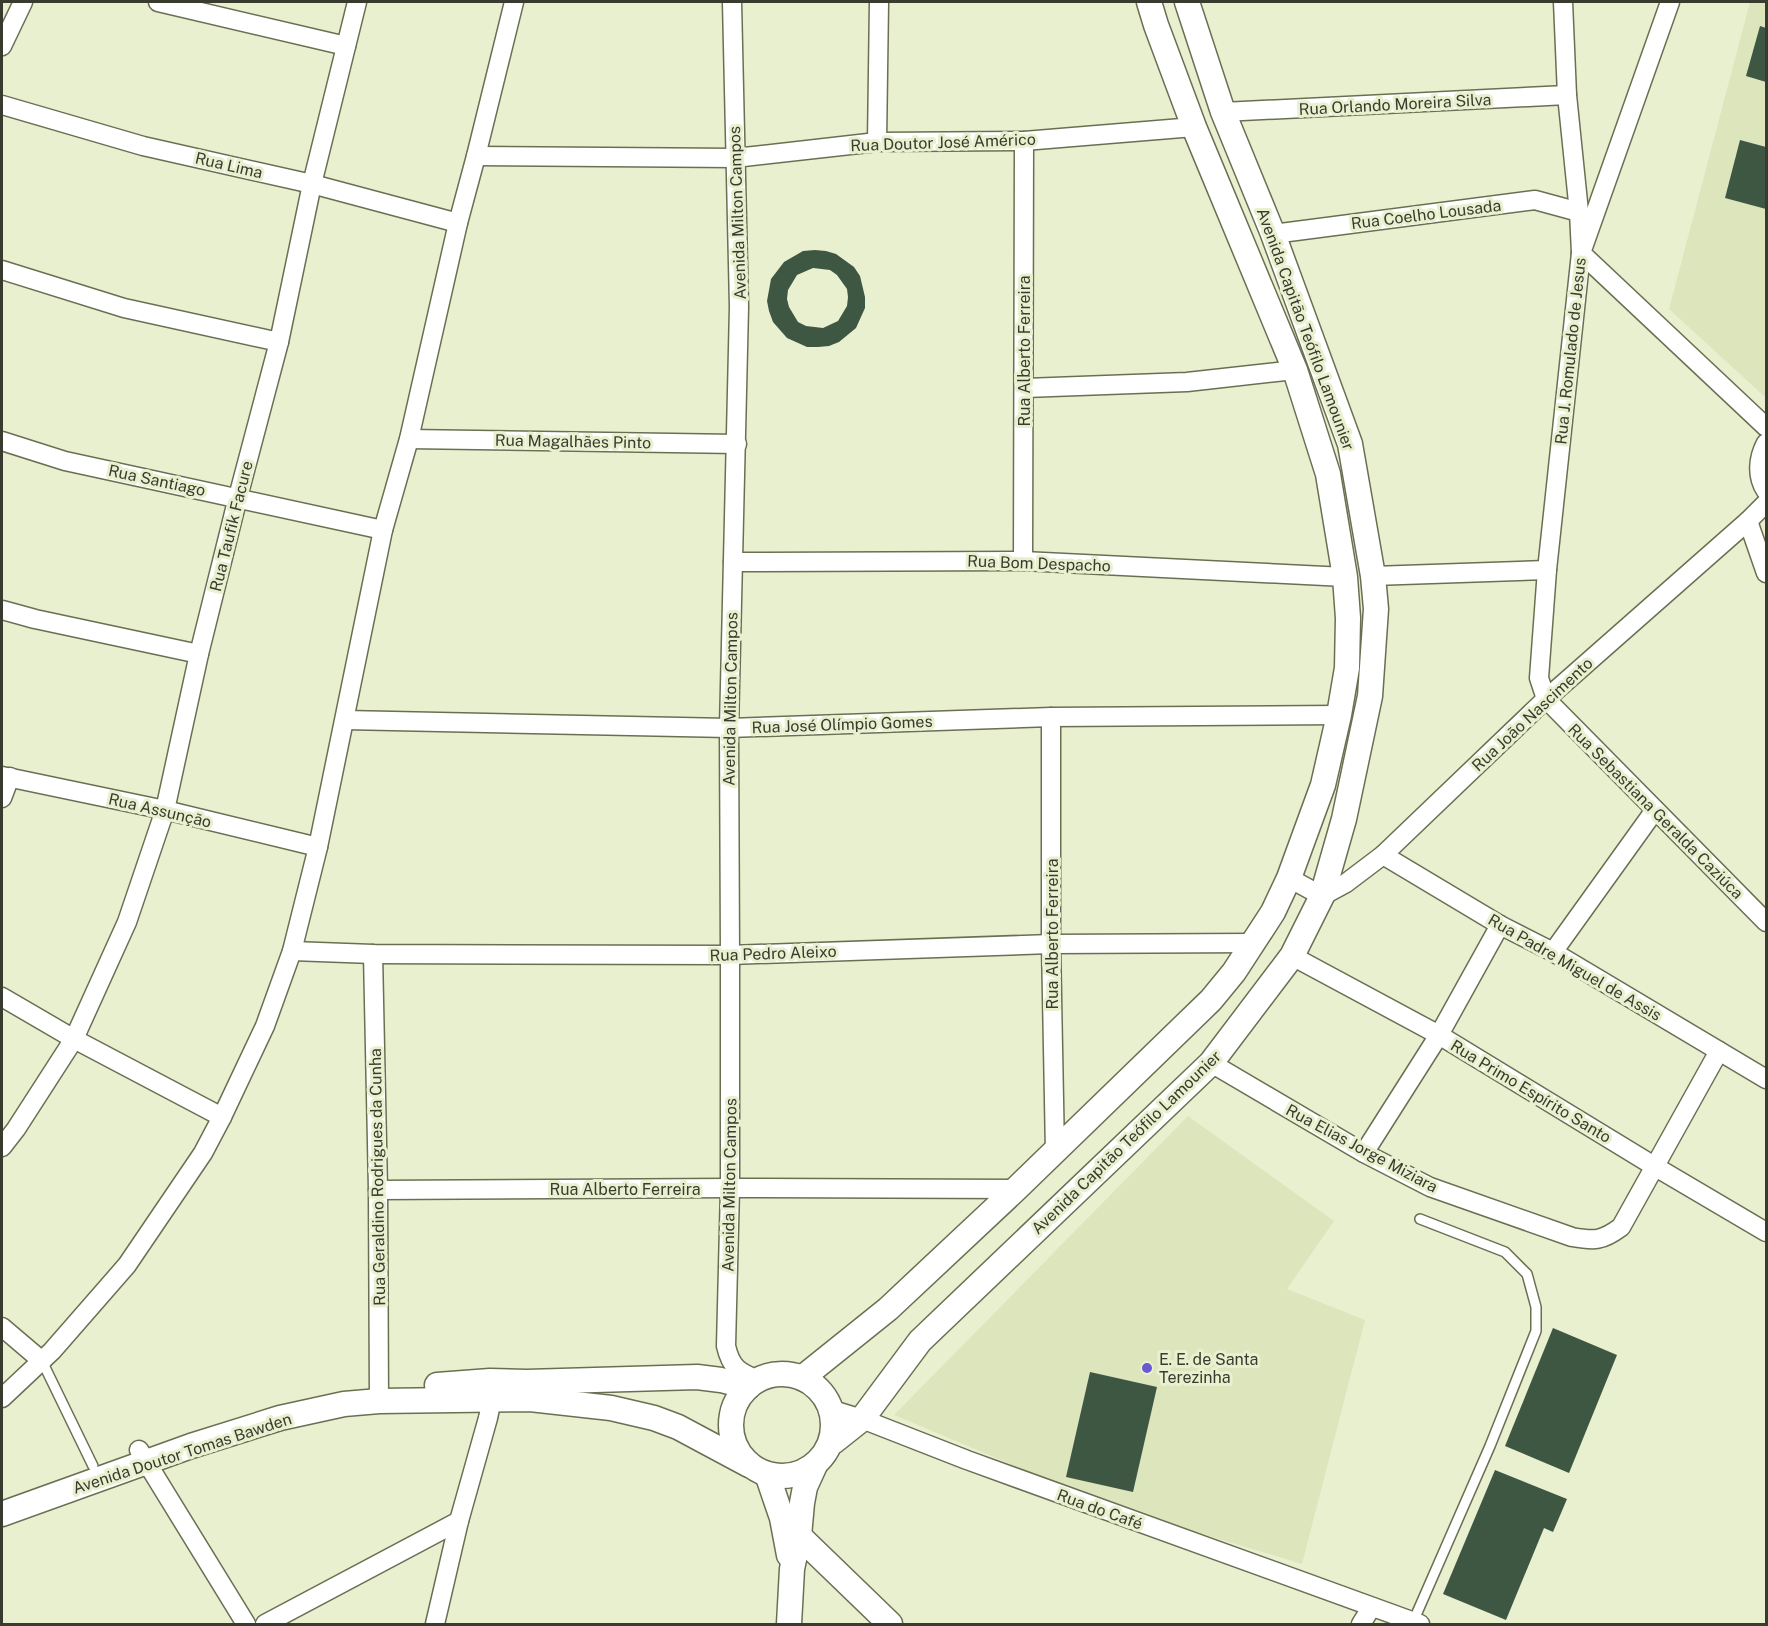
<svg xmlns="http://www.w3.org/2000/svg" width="1768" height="1626" font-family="'Public Sans',sans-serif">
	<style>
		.built { fill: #dde5bd }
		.building { fill: #3e5743; fill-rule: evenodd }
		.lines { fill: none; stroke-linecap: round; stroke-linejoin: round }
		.service-casing { stroke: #6a6f53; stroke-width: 12 }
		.minor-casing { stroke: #6a6f53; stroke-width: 21 }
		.secondary-casing { stroke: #6a6f53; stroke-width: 27 }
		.service { stroke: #fff; stroke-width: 9 }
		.minor { stroke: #fff; stroke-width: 18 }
		.secondary { stroke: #fff; stroke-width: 24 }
		.poi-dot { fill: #6b57d0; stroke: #e9f0cf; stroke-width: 2 }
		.labels { text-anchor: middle; stroke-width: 6; stroke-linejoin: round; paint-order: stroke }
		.street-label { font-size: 16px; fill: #383b2e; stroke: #e9f0cf }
		.poi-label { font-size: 16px; fill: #383b2e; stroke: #e9f0cf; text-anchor: start }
	</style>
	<rect width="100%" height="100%" fill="#e9f0cf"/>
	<g class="built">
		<polygon points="1750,2 1766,2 1765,397 1669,309"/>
		<polygon points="1188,1116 1334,1221 1287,1289 1365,1320 1302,1564 1110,1506 894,1415"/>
	</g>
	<g class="building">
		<polygon points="1760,26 1766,28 1766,82 1746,76"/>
		<polygon points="1740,140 1766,147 1766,209 1725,198"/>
		<path d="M815,250L826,251L836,254L854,267L860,276L865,297V308L856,328L839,342L829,346L818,347H807L787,338L773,322L769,311L767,301L771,279L784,262L803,251ZM813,268L830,270L837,275L847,289L848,297L847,306L838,321L823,328L806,326L798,322L789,307L787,299L788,290L797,275Z"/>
		<polygon points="1553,1328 1617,1355 1569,1473 1505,1446"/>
		<polygon points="1090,1372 1157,1387 1133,1492 1066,1477"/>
		<polygon points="1495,1470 1567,1499 1553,1532 1544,1528 1506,1620 1443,1594"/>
	</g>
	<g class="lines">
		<g class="service-casing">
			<g id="service">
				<polyline points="42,1361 93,1466"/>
				<polyline points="1413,1622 1490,1446 1536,1331 1536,1307 1527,1274 1505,1252 1420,1219"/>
			</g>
		</g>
		<g class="minor-casing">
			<g id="minor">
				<polyline points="158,2 346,46"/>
				<path d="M732,2L739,307L729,728L730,955V1188L726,1346C731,1368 739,1372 758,1380"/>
				<polyline points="1563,2 1567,95 1579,212 1581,253 1547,570 1539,678 1546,699 1766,922"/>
				<polyline points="1670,2 1581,253 1766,427"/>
				<polyline points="2,46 23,2"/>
				<polyline points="2,105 143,146 312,184 458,223"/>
				<polyline points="1223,112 1567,95"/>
				<polyline points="877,142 879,2"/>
				<polyline points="476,156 735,158 877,142 1024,141 1194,127"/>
				<polyline points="1273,234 1535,200 1579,212"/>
				<polyline points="2,270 124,308 279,342"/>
				<polyline points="1025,388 1187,382 1295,370"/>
				<polyline points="409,439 737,444"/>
				<polyline points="2,441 65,461 383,530"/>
				<path d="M1766,443C1758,458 1756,476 1766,491"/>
				<polyline points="1748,521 1766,573"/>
				<polyline points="1023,561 1024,141"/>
				<polyline points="733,562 1023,561 1345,577"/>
				<polyline points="1373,576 1547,570"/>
				<polyline points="2,610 35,619 199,654"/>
				<polyline points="1051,717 1051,944 1055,1152"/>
				<polyline points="345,720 729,728 1051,717 1339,715"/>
				<polyline points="2,776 165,810 318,847"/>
				<polyline points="2,798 10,777"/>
				<polyline points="1383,855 1500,925 1553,952 1766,1079"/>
				<polyline points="1289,878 1322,896 1346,883 1383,855 1546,699 1748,521 1766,503"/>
				<polyline points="292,951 373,954 730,955 1051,944 1253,943"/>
				<polyline points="1553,952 1655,810"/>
				<polyline points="373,954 378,1190 379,1401"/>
				<polyline points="1292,956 1439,1035 1654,1166 1766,1232"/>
				<polyline points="2,997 74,1039 222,1117"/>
				<path d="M1211,1063L1364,1153L1430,1187L1572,1237C1595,1241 1602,1241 1621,1227L1719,1051"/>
				<polyline points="2,1147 16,1129 74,1039 127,922 165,810 199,654 238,497 279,342 312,184 357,2"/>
				<polyline points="1364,1153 1439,1035 1500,925"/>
				<polyline points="378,1190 730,1188 1016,1189"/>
				<polyline points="2,1327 42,1361"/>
				<polyline points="2,1398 52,1351 127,1265 203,1153 222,1117 265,1026 292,951 318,847 383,530 409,439 458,223 476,156 514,2"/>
				<polyline points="830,1409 862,1419 967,1460 1420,1624"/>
				<polyline points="139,1450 246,1624"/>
				<polyline points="265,1624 459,1521"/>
				<polyline points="435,1624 459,1521 488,1418 492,1399 491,1388"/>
				<polyline points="1361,1624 1371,1608"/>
			</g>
		</g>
		<g class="secondary-casing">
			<g id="secondary">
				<circle cx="782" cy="1425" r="51"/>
				<polyline points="802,1378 888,1309 1016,1189 1211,1000 1234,972 1273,912 1289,878 1323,785 1339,715 1347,668 1348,618 1345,577 1328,474 1295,370 1194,127 1156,25 1149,2"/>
				<polyline points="437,1385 490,1381 527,1382 697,1377 721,1380 748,1387"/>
				<polyline points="833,1442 862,1419 920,1341 1211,1063 1292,956 1322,896 1344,819 1370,696 1376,609 1373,576 1350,444 1273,234 1223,112 1187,2"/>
				<polyline points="767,1474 782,1518 789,1555"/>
				<polyline points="2,1514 191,1446 280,1418 344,1404 379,1401 530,1399 611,1408 654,1418 678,1427 749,1465"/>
				<polyline points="799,1536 890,1624"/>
				<polyline points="789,1624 792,1569 799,1536 802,1503 805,1487 815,1465"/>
			</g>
		</g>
		<use href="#service" class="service"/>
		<use href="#minor" class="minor"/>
		<use href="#secondary" class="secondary"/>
	</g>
	<circle class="poi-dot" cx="1147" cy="1368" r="6"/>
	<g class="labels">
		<g class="street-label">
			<text transform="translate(1395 104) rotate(-3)" y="6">Rua Orlando Moreira Silva</text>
			<text transform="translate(943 142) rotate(-2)" y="6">Rua Doutor José Américo</text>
			<text transform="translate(229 165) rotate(13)" y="6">Rua Lima</text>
			<text transform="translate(737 213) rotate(-92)" y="6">Avenida Milton Campos</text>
			<text transform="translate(1426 214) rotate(-7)" y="6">Rua Coelho Lousada</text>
			<text transform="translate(1306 329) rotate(70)" y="6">Avenida Capitão Teófilo Lamounier</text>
			<text transform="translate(1024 351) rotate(-90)" y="6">Rua Alberto Ferreira</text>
			<text transform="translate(1570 351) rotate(-84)" y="6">Rua J. Romulado de Jesus</text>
			<text transform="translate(573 441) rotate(1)" y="6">Rua Magalhães Pinto</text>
			<text transform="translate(157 480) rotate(12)" y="6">Rua Santiago</text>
			<text transform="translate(231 526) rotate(-76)" y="6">Rua Taufik Facure</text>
			<text transform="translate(1039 563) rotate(2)" y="6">Rua Bom Despacho</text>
			<text transform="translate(730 699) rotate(-89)" y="6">Avenida Milton Campos</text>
			<text transform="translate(1532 714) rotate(-43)" y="6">Rua João Nascimento</text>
			<text transform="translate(842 724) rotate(-2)" y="6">Rua José Olímpio Gomes</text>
			<text transform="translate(160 810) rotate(13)" y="6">Rua Assunção</text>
			<text transform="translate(1656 811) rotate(45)" y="6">Rua Sebastiana Geralda Caziúca</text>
			<text transform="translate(1052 934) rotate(-90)" y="6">Rua Alberto Ferreira</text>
			<text transform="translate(773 953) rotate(-2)" y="6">Rua Pedro Aleixo</text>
			<text transform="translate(1575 967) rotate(30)" y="6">Rua Padre Miguel de Assis</text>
			<text transform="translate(1531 1091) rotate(31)" y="6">Rua Primo Espírito Santo</text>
			<text transform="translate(1126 1142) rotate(-44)" y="6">Avenida Capitão Teófilo Lamounier</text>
			<text transform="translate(1362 1148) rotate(28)" y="6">Rua Elias Jorge Miziara</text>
			<text transform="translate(377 1177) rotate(-91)" y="6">Rua Geraldino Rodrigues da Cunha</text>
			<text transform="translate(729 1185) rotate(-89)" y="6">Avenida Milton Campos</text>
			<text x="625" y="1195">Rua Alberto Ferreira</text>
			<text transform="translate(182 1453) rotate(-18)" y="6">Avenida Doutor Tomas Bawden</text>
			<text transform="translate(1100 1509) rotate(20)" y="6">Rua do Café</text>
		</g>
		<g class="poi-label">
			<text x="1159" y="1365">E. E. de Santa<tspan x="1159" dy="18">Terezinha</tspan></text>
		</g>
	</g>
	<rect width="1768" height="1626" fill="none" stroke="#383b2e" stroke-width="6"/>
</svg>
